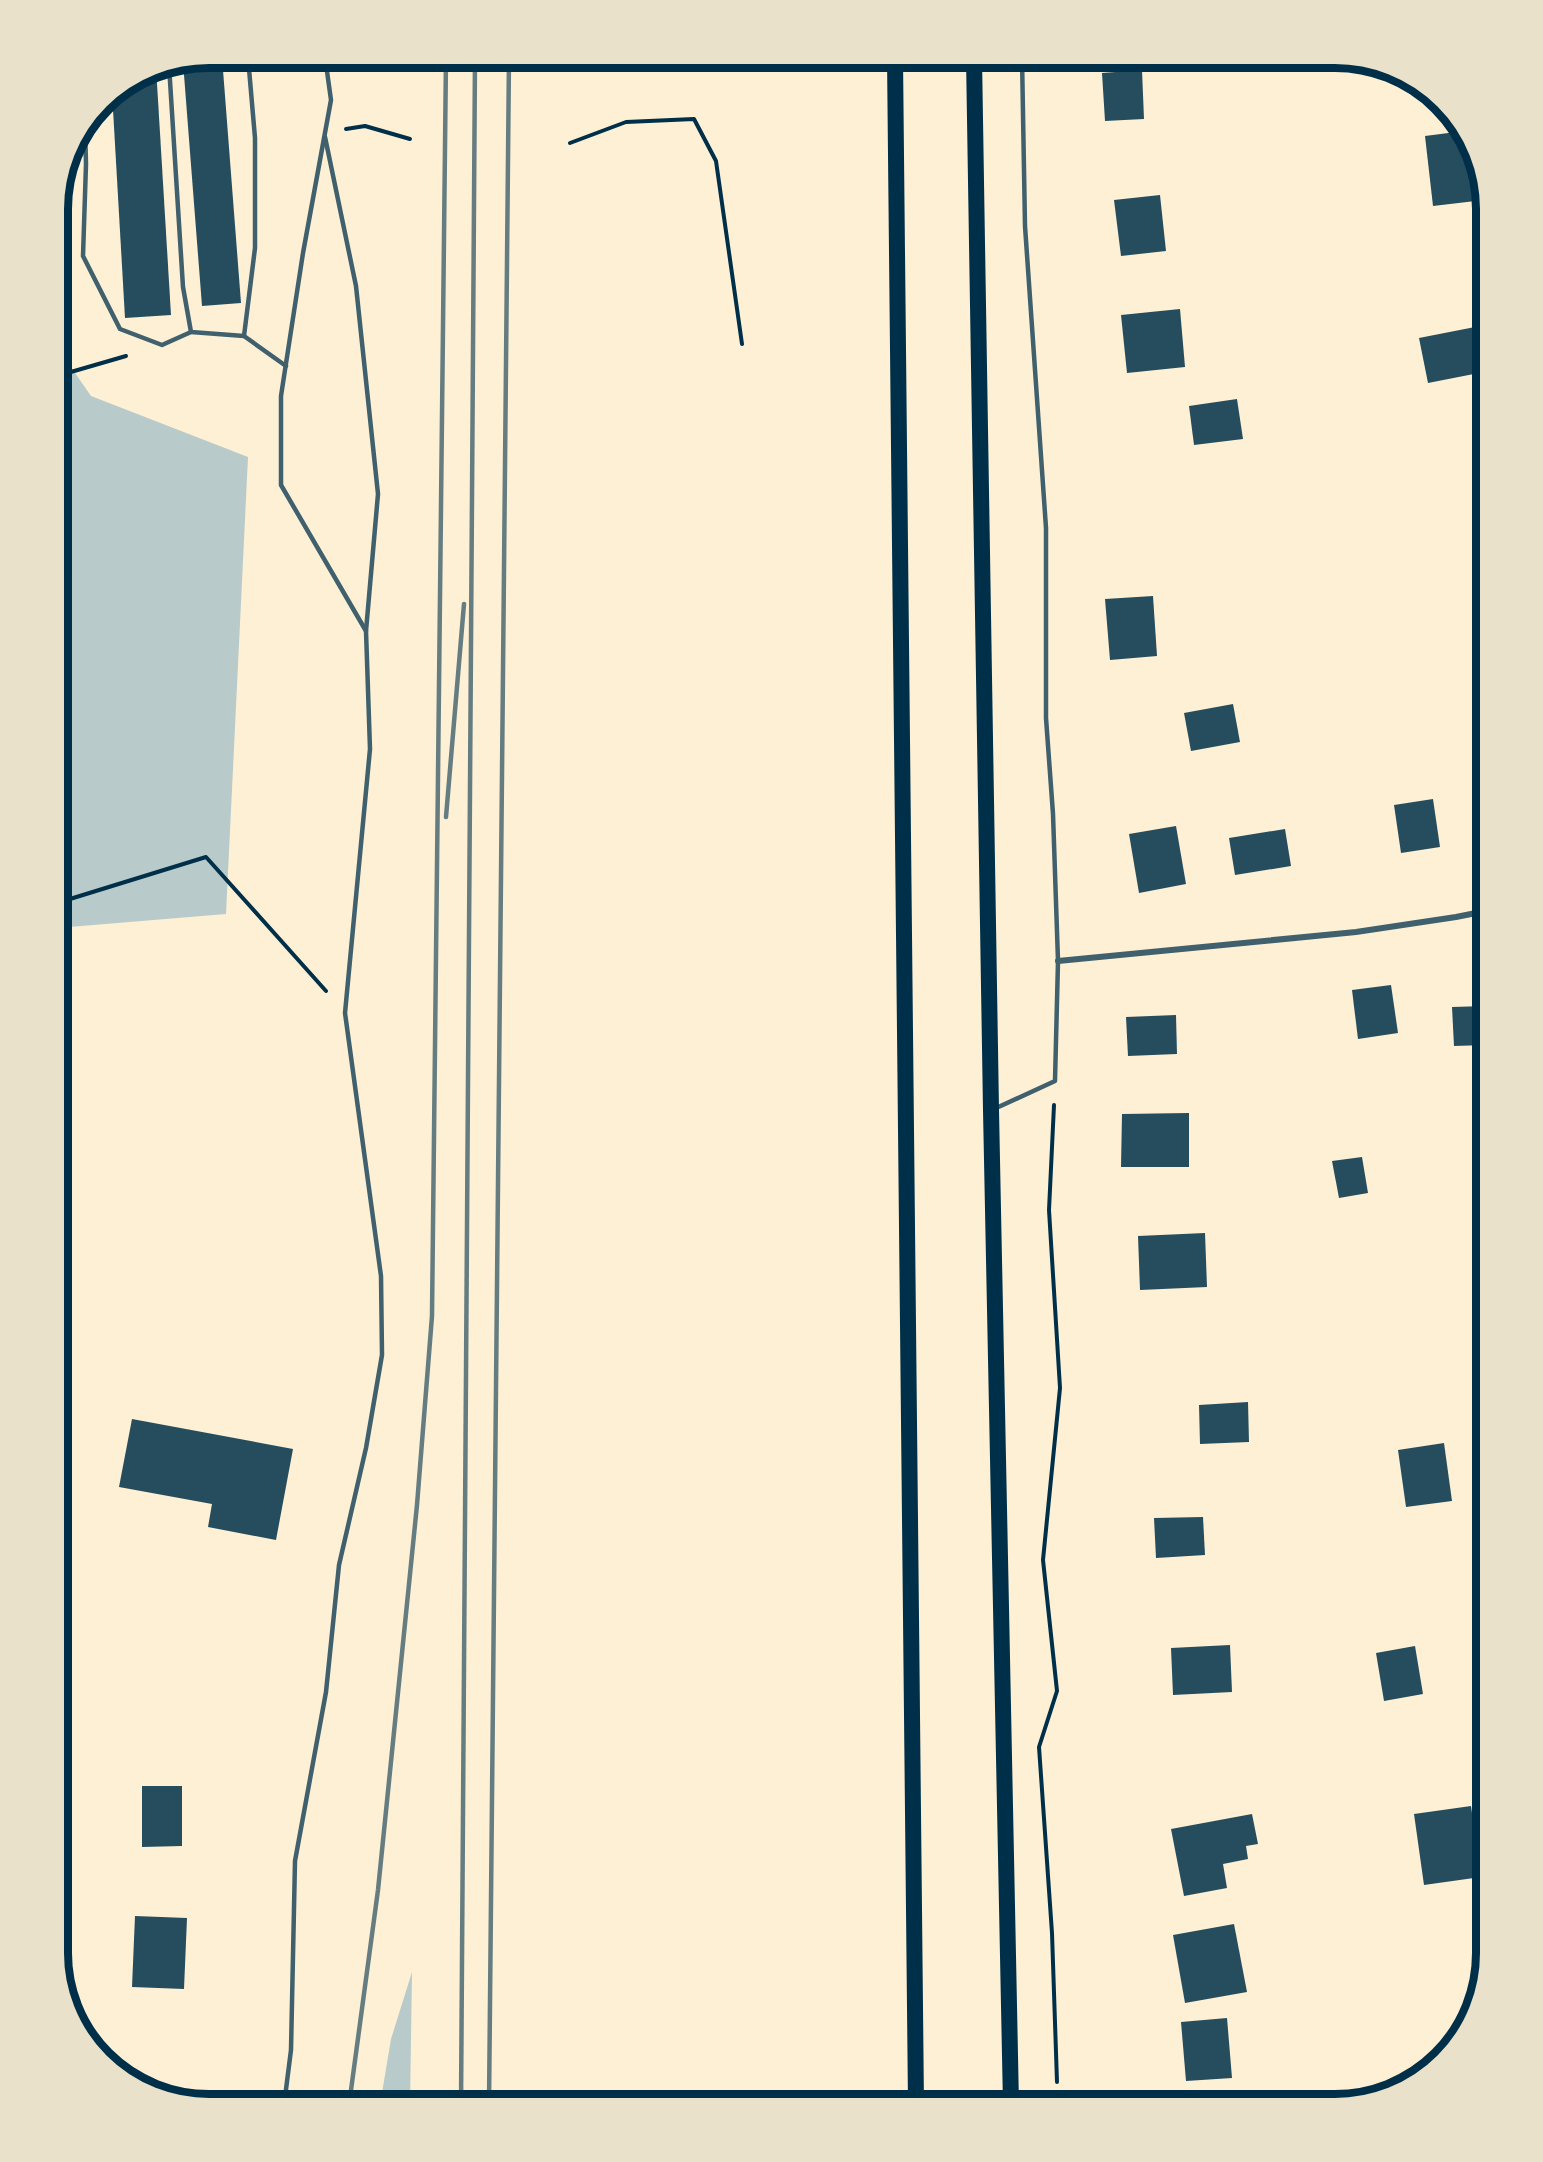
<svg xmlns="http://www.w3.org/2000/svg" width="1543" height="2162" font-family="Spectral,serif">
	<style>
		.green { fill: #b9caca }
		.building { fill: #264d5e }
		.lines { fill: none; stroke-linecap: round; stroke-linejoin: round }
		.path { stroke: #003049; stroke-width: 4 }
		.service { stroke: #3f606c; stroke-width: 4.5 }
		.minor { stroke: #3f606c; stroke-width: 6 }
		.trunk { stroke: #003049; stroke-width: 16 }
		.rail { stroke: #657d81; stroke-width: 4.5 }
		.rim { fill: none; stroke: #003049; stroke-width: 8 }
	</style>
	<rect width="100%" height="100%" fill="#fdf0d5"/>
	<g class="green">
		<polygon points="57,347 91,396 248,457 226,914 57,928"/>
		<polygon points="412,1972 410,2105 380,2105 391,2039"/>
	</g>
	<g class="building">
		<polygon points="208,57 222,57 241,303 202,306 183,62"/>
		<polygon points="156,67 171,315 125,318 112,92 151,68"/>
		<polygon points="1142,70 1144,119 1105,121 1102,73"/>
		<polygon points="1464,131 1484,200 1433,206 1425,136"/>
		<polygon points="68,157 70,197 58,197"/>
		<polygon points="1160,195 1166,251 1121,256 1114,200"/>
		<polygon points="1180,309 1185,367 1127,373 1121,315"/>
		<polygon points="1475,327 1484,372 1428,383 1419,338"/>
		<polygon points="1237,399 1243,439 1194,445 1189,406"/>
		<polygon points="1153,596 1157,656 1110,660 1105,599"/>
		<polygon points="1233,704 1240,742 1191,751 1184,713"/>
		<polygon points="1433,799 1440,847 1401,853 1394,805"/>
		<polygon points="1176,826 1186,884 1139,893 1129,834"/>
		<polygon points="1285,829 1291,866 1235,875 1229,838"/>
		<polygon points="1391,985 1398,1033 1358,1039 1352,990"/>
		<polygon points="1486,1006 1486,1045 1454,1046 1452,1007"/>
		<polygon points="1176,1015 1177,1054 1128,1056 1126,1017"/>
		<polygon points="1189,1113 1189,1167 1121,1167 1122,1114"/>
		<polygon points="1362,1157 1368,1193 1339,1198 1332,1161"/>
		<polygon points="1205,1233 1207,1287 1140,1290 1138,1236"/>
		<polygon points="1248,1402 1249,1442 1200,1444 1199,1405"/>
		<polygon points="132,1419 293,1449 276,1540 208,1527 212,1504 119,1487"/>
		<polygon points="1444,1443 1452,1501 1406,1507 1398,1450"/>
		<polygon points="1203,1517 1205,1555 1156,1558 1154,1518"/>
		<polygon points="1230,1645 1232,1692 1173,1695 1171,1648"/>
		<polygon points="1415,1646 1423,1694 1384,1701 1376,1653"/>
		<polygon points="142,1786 182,1786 182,1846 142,1847"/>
		<polygon points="1471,1806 1481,1877 1424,1885 1414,1814"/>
		<polygon points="1252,1814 1258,1844 1246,1846 1248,1859 1223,1864 1227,1888 1184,1896 1171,1829"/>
		<polygon points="135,1916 187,1918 184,1989 132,1987"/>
		<polygon points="1234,1924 1247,1992 1185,2003 1173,1935"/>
		<polygon points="1227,2018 1232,2078 1186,2081 1181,2022"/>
		<polygon points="1254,2095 1256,2105 1210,2105 1210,2104"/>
	</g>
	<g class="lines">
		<g class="path">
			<polyline points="346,129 365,126 410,139"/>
			<polyline points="570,143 626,122 694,119 716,161 742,344"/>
			<polyline points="57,376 126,356"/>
			<polyline points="57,903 206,857 326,991"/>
			<polyline points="1054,1105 1049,1210 1060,1388 1043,1560 1057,1691 1039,1747 1052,1933 1057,2082"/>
		</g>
		<g class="service">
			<polyline points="169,65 183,287 191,332 244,336 286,366"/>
			<polyline points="85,125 86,164 83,256 120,329 162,345 191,332"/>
			<polyline points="325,137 356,286 378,494 366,631"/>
			<polyline points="244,336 255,248 255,138 248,57"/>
			<polyline points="994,1109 1055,1081 1058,961 1053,814 1046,718 1046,528 1025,226 1022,57"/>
			<polyline points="1058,2101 1058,2105"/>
			<polyline points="284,2105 291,2050 295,1861 326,1692 339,1565 366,1448 382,1355 381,1276 345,1013 370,749 366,631 281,485 281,396 303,253 331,100 325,57"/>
		</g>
		<polyline class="minor" points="1058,961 1356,932 1456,917 1486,911"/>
		<g class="trunk">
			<polyline points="895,57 916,2105"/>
			<polyline points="974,57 991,1110 1011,2105"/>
		</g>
		<g class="rail">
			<polyline points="446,817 464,604"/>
			<polyline points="349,2105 378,1890 417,1505 432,1316 446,57"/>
			<polyline points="461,2105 475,57"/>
			<polyline points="489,2105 509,57"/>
		</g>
	</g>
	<path d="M0 0H1543V2162H0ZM209 68H1335A141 141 0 0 1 1476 209V1953A141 141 0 0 1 1335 2094H209A141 141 0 0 1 68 1953V209A141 141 0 0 1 209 68Z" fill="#e9e1ca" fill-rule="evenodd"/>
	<path class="rim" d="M209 68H1335A141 141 0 0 1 1476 209V1953A141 141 0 0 1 1335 2094H209A141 141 0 0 1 68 1953V209A141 141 0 0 1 209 68Z"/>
</svg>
